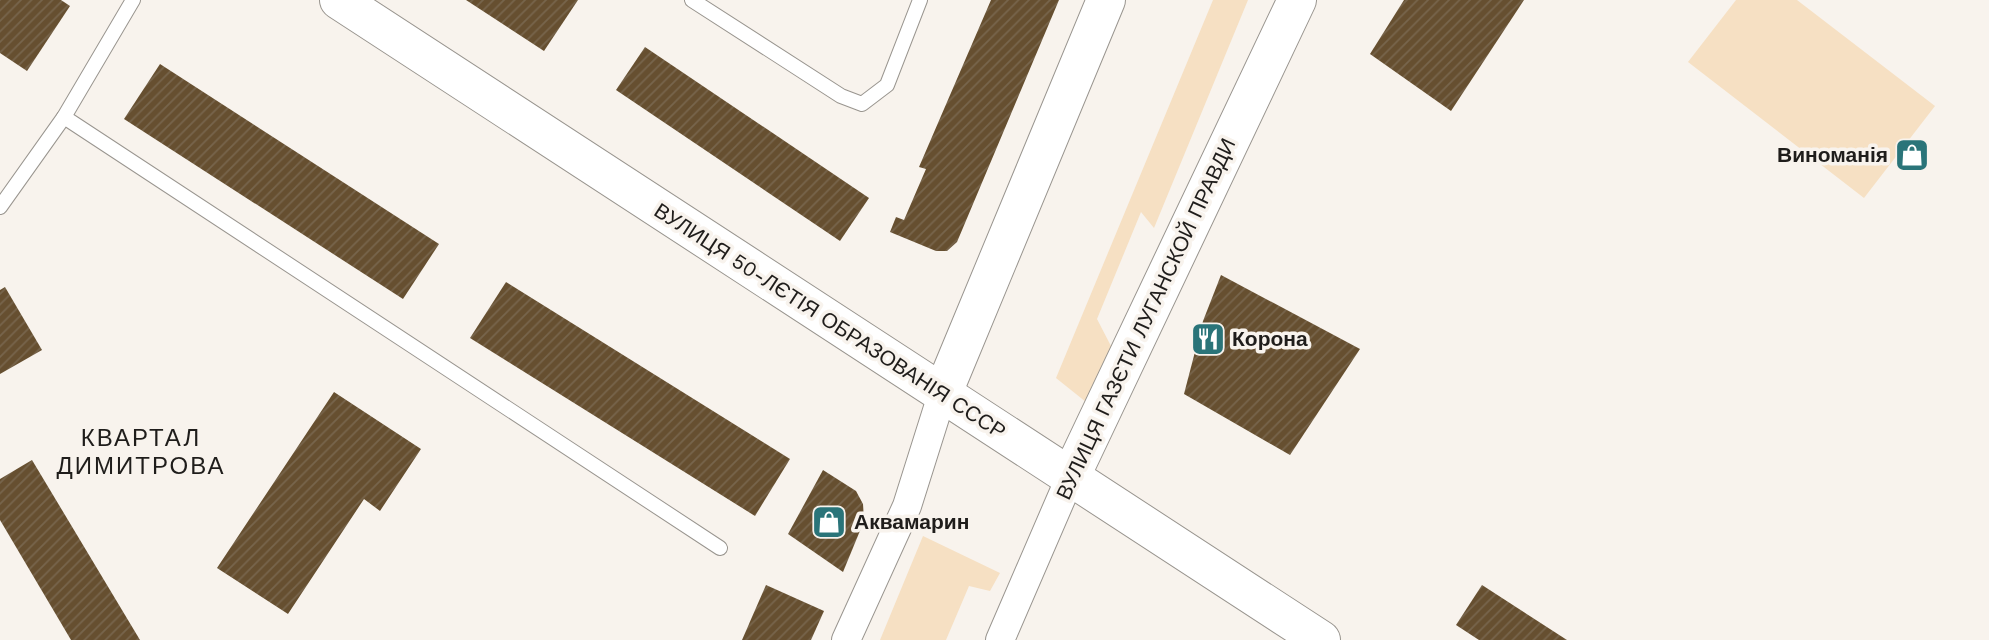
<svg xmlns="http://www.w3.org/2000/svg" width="1989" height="640" font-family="'Work Sans',sans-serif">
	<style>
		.green { fill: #f6e0c3 }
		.building { fill: url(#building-hatch) }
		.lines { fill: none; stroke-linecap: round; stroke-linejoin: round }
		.lane-casing { stroke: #99958f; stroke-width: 16 }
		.street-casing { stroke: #99958f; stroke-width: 30 }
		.secondary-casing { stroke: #99958f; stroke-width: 40 }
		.lane { stroke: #fff; stroke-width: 14 }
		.street { stroke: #fff; stroke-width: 28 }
		.secondary { stroke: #fff; stroke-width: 38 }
		.labels { text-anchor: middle; stroke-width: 7; stroke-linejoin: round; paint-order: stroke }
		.poi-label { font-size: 21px; font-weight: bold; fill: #1f1d1b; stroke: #f8f3ed; text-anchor: start }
		.street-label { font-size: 21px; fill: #1f1d1b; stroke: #f8f3ed }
		.quarter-label { font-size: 24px; letter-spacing: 2px; fill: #1f1d1b; stroke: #f8f3ed }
	</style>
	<defs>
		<pattern id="building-hatch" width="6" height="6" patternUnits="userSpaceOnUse" patternTransform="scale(1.75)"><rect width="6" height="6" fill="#664f30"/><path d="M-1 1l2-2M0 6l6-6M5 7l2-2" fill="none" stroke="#77654c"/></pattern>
	</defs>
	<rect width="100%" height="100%" fill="#f8f3ed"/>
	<g class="green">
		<polygon points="1213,0 1248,0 1154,228 1141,212 1097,319 1112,348 1086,402 1056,378"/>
		<polygon points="1736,0 1797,0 1935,106 1864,198 1688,62"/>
		<polygon points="923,536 1000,573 990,591 969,586 946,640 880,640"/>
	</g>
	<g class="building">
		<polygon points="0,0 61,0 70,6 27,71 0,53"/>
		<polygon points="466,0 578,0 544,51"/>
		<polygon points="991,0 1059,0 957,242 947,251 936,251 890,232 896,217 904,220 926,169 919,167"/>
		<polygon points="1404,0 1524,0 1451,111 1370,54"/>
		<polygon points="645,47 869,198 840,241 616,90"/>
		<polygon points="160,64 439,244 403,299 124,119"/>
		<polygon points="1221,275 1360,349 1290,455 1184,394 1203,321"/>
		<polygon points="506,282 790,459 755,516 470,338"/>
		<polygon points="5,287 42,350 0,374 0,290"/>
		<polygon points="334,392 421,449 380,511 364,499 288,614 217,568"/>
		<polygon points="32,460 140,640 71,640 0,520 0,479"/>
		<polygon points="823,470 856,491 863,504 864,521 843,572 788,534"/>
		<polygon points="766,585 824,611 811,640 742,640"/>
		<polygon points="1482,585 1567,640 1479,640 1456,625"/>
	</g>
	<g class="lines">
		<g class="lane-casing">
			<g id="lane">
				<polyline points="692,0 841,96 862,104 887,85 920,0"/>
				<polyline points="64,117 720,548"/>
				<polyline points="0,207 64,117 133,0"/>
			</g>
		</g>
		<g class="street-casing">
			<g id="street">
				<polyline points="846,640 907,506 942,395"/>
				<polyline points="1000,640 1070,478"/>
			</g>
		</g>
		<g class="secondary-casing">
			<g id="secondary">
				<polyline points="339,0 1321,640"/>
				<polyline points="942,395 1106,0"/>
				<polyline points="1070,478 1297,0"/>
			</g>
		</g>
		<use href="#lane" class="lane"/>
		<use href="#street" class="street"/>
		<use href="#secondary" class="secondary"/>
	</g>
	<defs>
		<g id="shop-square" transform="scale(1.75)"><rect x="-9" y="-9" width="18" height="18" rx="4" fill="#2a7479" stroke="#f8f3ed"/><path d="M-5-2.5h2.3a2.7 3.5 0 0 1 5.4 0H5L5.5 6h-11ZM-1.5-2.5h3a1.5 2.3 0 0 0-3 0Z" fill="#fff"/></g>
		<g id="restaurant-square" transform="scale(1.75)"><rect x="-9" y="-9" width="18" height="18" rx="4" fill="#2a7479" stroke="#f8f3ed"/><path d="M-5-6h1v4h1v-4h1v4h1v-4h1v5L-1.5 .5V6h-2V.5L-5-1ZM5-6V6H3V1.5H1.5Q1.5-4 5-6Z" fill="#fff"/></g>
	</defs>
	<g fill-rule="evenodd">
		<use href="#shop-square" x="1912" y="155"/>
		<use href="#restaurant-square" x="1208" y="339"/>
		<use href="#shop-square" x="829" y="522"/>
	</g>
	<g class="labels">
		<g class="poi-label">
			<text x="1888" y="162" text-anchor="end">Виноманія</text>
			<text x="1232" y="346">Корона</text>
			<text x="854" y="529">Аквамарин</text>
		</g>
		<g class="street-label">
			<text transform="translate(1146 319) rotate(-65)" y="7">ВУЛИЦЯ ГАЗЄТИ ЛУГАНСКОЙ ПРАВДИ</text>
			<text transform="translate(830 321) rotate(33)" y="7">ВУЛИЦЯ 50-ЛЄТІЯ ОБРАЗОВАНІЯ СССР</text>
		</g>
		<g class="quarter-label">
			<text x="141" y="446">КВАРТАЛ<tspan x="141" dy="28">ДИМИТРОВА</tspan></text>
		</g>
	</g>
</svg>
